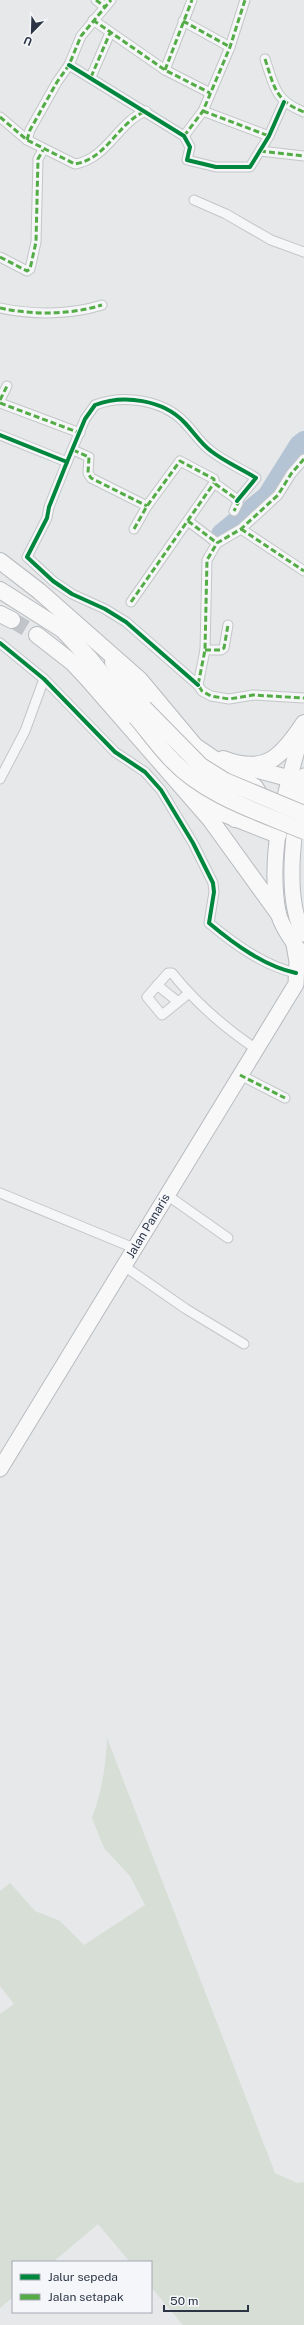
<svg xmlns="http://www.w3.org/2000/svg" width="304" height="2325" font-family="'Public Sans',sans-serif">
	<style>
		.green { fill: #d6ded6 }
		.lines { fill: none; stroke-linecap: round; stroke-linejoin: round }
		.river { stroke: #b4c4d5; stroke-width: 20 }
		.motorway-tunnel { stroke: #c1c4c9; stroke-width: 16; stroke-dasharray: 16 8; stroke-linecap: butt }
		.minor-casing { stroke: #c4c6c8; stroke-width: 11 }
		.trunk-casing { stroke: #b8bbbf; stroke-width: 17 }
		.motorway-casing { stroke: #b8bbbf; stroke-width: 18 }
		.minor { stroke: #f5f6f7; stroke-width: 9 }
		.trunk { stroke: #f8f8f8; stroke-width: 15 }
		.motorway { stroke: #f8f8f8; stroke-width: 16 }
		.motorway-bridge-casing { stroke: #b8bbbf; stroke-width: 18; stroke-linecap: butt }
		.motorway-bridge { stroke: #f8f8f8; stroke-width: 16 }
		.quiet { stroke: #54ac47; stroke-width: 3; stroke-dasharray: 6 3; stroke-linecap: butt }
		.cycleway-casing { stroke: #f4f6f9; stroke-width: 6 }
		.cycleway { stroke: #00873e; stroke-width: 4 }
		.labels { text-anchor: middle; stroke-width: 3; stroke-linejoin: round; paint-order: stroke }
		.street-label { font-size: 12px; fill: #2b3445; stroke: #f4f6f9 }
	</style>
	<rect width="100%" height="100%" fill="#e6e8ea"/>
	<path class="green" d="M107,1738L275,2173L297,2183L304,2182V2325H183L151,2287V2262H130L98,2224L53,2262H13V2297L0,2308V2014L14,2004L0,1986V1891L10,1883L35,1911L60,1921L84,1945L145,1905L130,1876L104,1848L92,1818C102,1791 106,1766 107,1738Z"/>
	<g class="lines">
		<polyline class="river" points="221,534 267,496 299,445 304,441"/>
		<polyline class="motorway-tunnel" points="12,620 37,635"/>
		<g class="minor-casing">
			<g id="minor">
				<polyline points="96,0 105,7"/>
				<polyline points="93,20 165,70 210,93"/>
				<polyline points="183,21 230,47"/>
				<path d="M265,59C274,86 275,101 304,112"/>
				<polyline points="69,65 184,136 190,147 187,160 216,167 250,167 269,136 284,102"/>
				<polyline points="165,70 192,0"/>
				<polyline points="91,77 110,33"/>
				<polyline points="203,111 269,136"/>
				<path d="M0,117L27,140L75,164C107,159 118,122 146,111"/>
				<polyline points="184,136 203,111 230,47 245,0"/>
				<polyline points="27,140 30,130 57,82 69,65 81,36 111,0"/>
				<polyline points="260,151 304,156"/>
				<polyline points="194,200 226,214 271,240 304,252"/>
				<polyline points="0,257 27,271 30,269 36,242 38,159 43,150"/>
				<path d="M0,308C32,315 70,315 102,305"/>
				<polyline points="0,400 7,386"/>
				<polyline points="0,403 80,433"/>
				<polyline points="0,435 67,462 49,507 47,518 27,557 53,581 72,594 105,609 126,622 198,685"/>
				<polyline points="73,450 89,457 88,473 91,478 147,506"/>
				<polyline points="304,459 291,474 278,495 241,529 217,543 207,560 205,650 198,685 202,691 211,696 229,699 253,695 304,698"/>
				<path d="M67,462L85,419L95,405C124,394 163,400 184,422C193,431 201,444 211,451C225,462 242,469 256,478L237,501"/>
				<polyline points="188,521 217,543"/>
				<polyline points="134,529 147,506 180,461 214,479 214,483 235,498 238,503 234,511"/>
				<polyline points="241,529 304,571"/>
				<polyline points="131,602 214,483"/>
				<path d="M0,643L44,679L115,752L145,772L161,790L193,843L213,883L214,892L209,923C234,944 264,966 296,973"/>
				<polyline points="205,650 221,650 224,648 228,625"/>
				<polyline points="0,779 25,731 44,679"/>
				<polyline points="157,985 177,1001"/>
				<path d="M188,994L162,1015L147,997L168,973H172C196,1003 225,1028 256,1049"/>
				<polyline points="240,1075 285,1098"/>
				<polyline points="0,1193 134,1248"/>
				<polyline points="167,1195 228,1238"/>
				<polyline points="124,1266 186,1309 244,1344"/>
			</g>
		</g>
		<g class="trunk-casing">
			<g id="trunk">
				<path d="M304,776C295,816 282,898 304,934"/>
				<path d="M300,952C292,940 281,926 278,912C267,850 287,785 304,726"/>
				<polyline points="0,1469 296,984 297,962 294,944"/>
			</g>
		</g>
		<g class="motorway-casing">
			<g id="motorway">
				<polyline points="0,561 39,591 140,680 195,746 255,787 258,792 258,807 245,817 235,819"/>
				<polyline points="0,590 63,630 90,659 136,717"/>
				<polyline points="0,614 12,620"/>
				<polyline points="37,635 73,663 87,678 210,819 278,913"/>
				<polyline points="113,662 144,708"/>
				<path d="M223,759C265,775 281,758 304,723"/>
				<polyline points="250,768 303,782"/>
				<polyline points="200,799 222,813 278,835"/>
			</g>
		</g>
		<use href="#minor" class="minor"/>
		<use href="#trunk" class="trunk"/>
		<use href="#motorway" class="motorway"/>
		<g class="motorway-bridge-casing">
			<g id="motorway-bridge">
				<polyline points="144,708 201,766 225,781 304,814"/>
				<path d="M136,717C148,731 159,747 172,760C206,796 259,812 304,831"/>
			</g>
		</g>
		<use href="#motorway-bridge" class="motorway-bridge"/>
		<g class="quiet">
			<polyline points="96,0 105,7"/>
			<polyline points="93,20 165,70 210,93"/>
			<polyline points="183,21 230,47"/>
			<path d="M265,59C274,86 275,101 304,112"/>
			<polyline points="165,70 192,0"/>
			<polyline points="91,77 110,33"/>
			<polyline points="203,111 269,136"/>
			<path d="M0,117L27,140L75,164C107,159 118,122 146,111"/>
			<polyline points="184,136 203,111 230,47 245,0"/>
			<polyline points="27,140 30,130 57,82 69,65 81,36 111,0"/>
			<polyline points="260,151 304,156"/>
			<polyline points="0,257 27,271 30,269 36,242 38,159 43,150"/>
			<path d="M0,308C32,315 70,315 102,305"/>
			<polyline points="0,400 7,386"/>
			<polyline points="0,403 80,433"/>
			<polyline points="73,450 89,457 88,473 91,478 147,506"/>
			<polyline points="304,459 291,474 278,495 241,529 217,543 207,560 205,650 198,685 202,691 211,696 229,699 253,695 304,698"/>
			<polyline points="188,521 217,543"/>
			<polyline points="134,529 147,506 180,461 214,479 214,483 235,498 238,503 234,511"/>
			<polyline points="241,529 304,571"/>
			<polyline points="131,602 214,483"/>
			<polyline points="205,650 221,650 224,648 228,625"/>
			<polyline points="240,1075 285,1098"/>
		</g>
		<g class="cycleway-casing">
			<g id="cycleway">
				<polyline points="69,65 184,136 190,147 187,160 216,167 250,167 269,136 284,102"/>
				<polyline points="0,435 67,462 49,507 47,518 27,557 53,581 72,594 105,609 126,622 198,685"/>
				<path d="M67,462L85,419L95,405C124,394 163,400 184,422C193,431 201,444 211,451C225,462 242,469 256,478L237,501"/>
				<path d="M0,643L44,679L115,752L145,772L161,790L193,843L213,883L214,892L209,923C234,944 264,966 296,973"/>
			</g>
		</g>
		<use href="#cycleway" class="cycleway"/>
	</g>
	<g class="labels">
		<g class="street-label">
			<text transform="translate(148 1226) rotate(-59)" y="4">Jalan Panaris</text>
		</g>
	</g>
	<rect x="12" y="2261" width="140" height="52" fill="#f4f6f9" stroke="#a4a8b1"/>
	<rect x="20" y="2274" width="20" height="6" fill="#00873e" stroke="#a4a8b1"/>
	<text x="48" y="2281" font-size="12" fill="#2b3445">Jalur sepeda</text>
	<rect x="20" y="2294" width="20" height="6" fill="#54ac47" stroke="#a4a8b1"/>
	<text x="48" y="2301" font-size="12" fill="#2b3445">Jalan setapak</text>
	<g transform="translate(32 32) rotate(203)" stroke="#f4f6f9" stroke-width="3" paint-order="stroke">
	<path d="M0-3L7 15L0 10L-7 15Z" fill="#2b3445"/>
	<text y="-6" font-size="11" font-weight="bold" text-anchor="middle" fill="#2b3445">U</text>
	</g>
	<path d="M164 2305v6h84v-6" fill="none" stroke="#2b3445" stroke-width="2"/>
	<text x="170" y="2305" font-size="12" fill="#2b3445" stroke="#f4f6f9" stroke-width="3" paint-order="stroke">50 m</text>
</svg>
